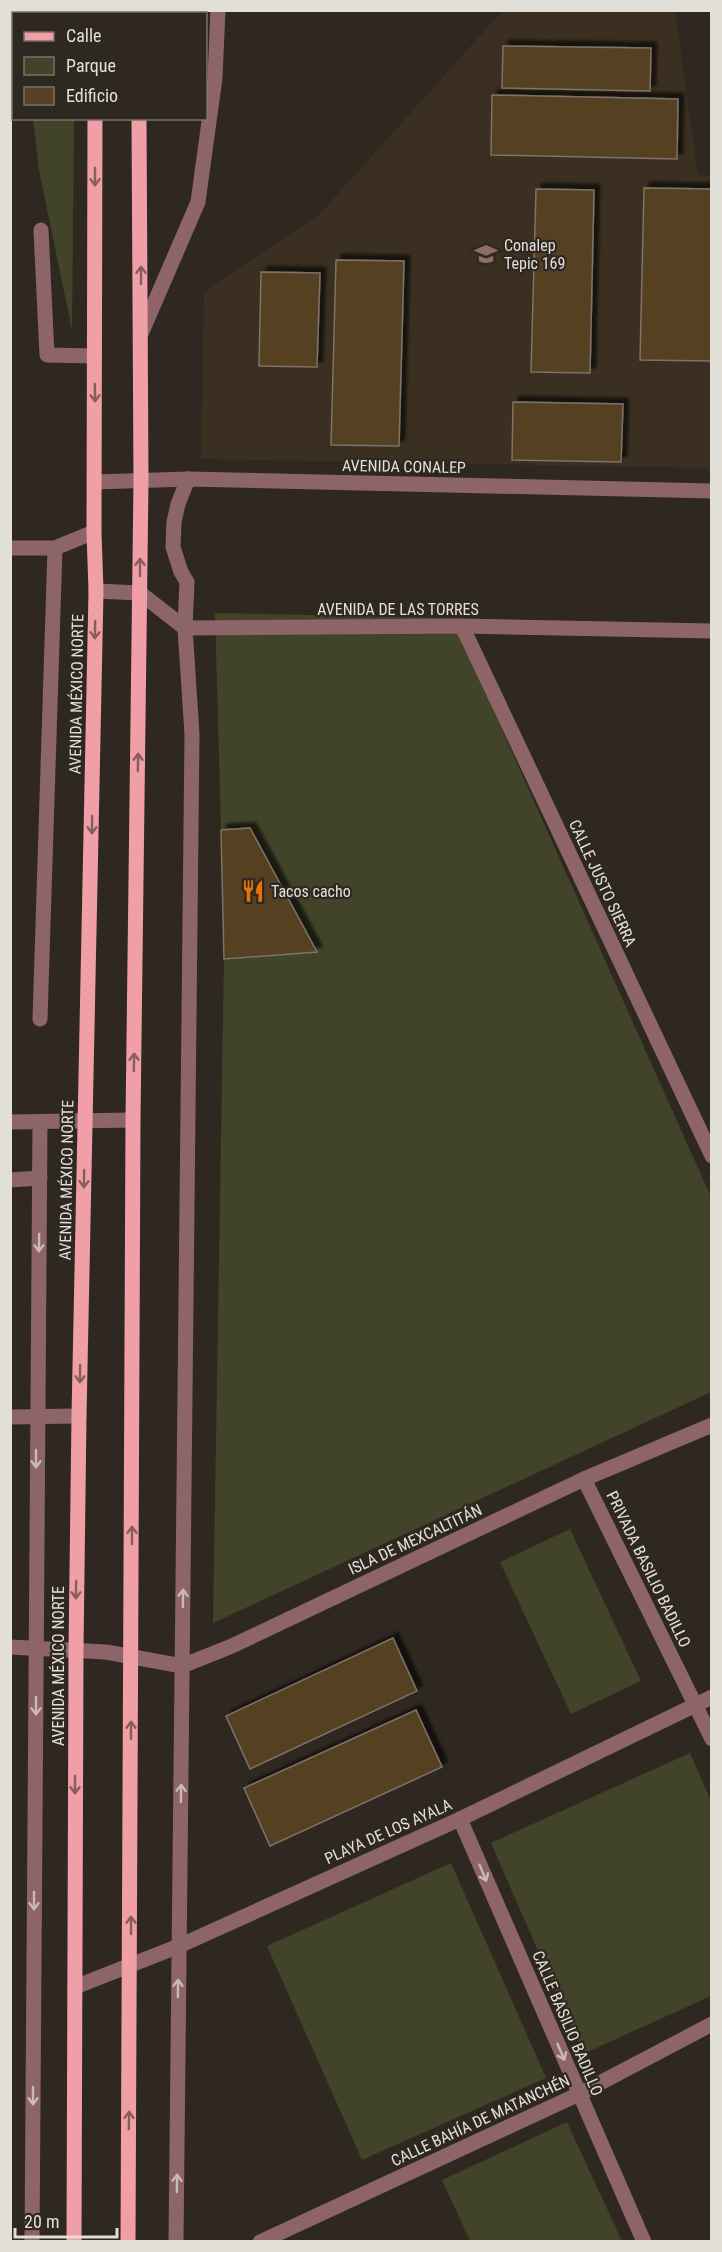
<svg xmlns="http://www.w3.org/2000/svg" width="722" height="2252" font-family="'Roboto Condensed',sans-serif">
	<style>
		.built { fill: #3a2f21 }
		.green { fill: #424429 }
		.building { fill: #574023; stroke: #7b7369; stroke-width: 1.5; filter: url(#shadow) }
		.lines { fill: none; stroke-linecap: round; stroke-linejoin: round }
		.minor { stroke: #8d6568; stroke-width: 15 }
		.major { stroke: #f09fa6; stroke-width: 15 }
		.oneway { stroke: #865e5c }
		.oneway2 { stroke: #c8bab6 }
		.labels { text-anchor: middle; stroke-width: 4.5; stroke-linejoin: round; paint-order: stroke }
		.poi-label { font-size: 16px; fill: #e2ded8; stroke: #2f2820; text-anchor: start }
		.street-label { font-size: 16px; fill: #e2ded8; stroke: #2f2820 }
	</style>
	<defs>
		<filter id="shadow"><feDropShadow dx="5.5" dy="-5.5" stdDeviation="1.5" flood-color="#0009"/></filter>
	</defs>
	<rect width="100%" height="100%" fill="#2f2820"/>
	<polygon class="built" points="502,11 675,11 698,175 711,176 711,468 201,459 204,292 318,216"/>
	<g class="green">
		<rect x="19" y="11" width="51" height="2"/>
		<polygon points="33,119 74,119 72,330 39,170"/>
		<polygon points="215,613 452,618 711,1197 711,1392 213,1623 224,959 317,952 250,828 221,830"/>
		<polygon points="570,1529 641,1681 571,1714 500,1562"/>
		<polygon points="690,1753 711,1801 711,1996 583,2054 491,1843"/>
		<polygon points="451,1863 546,2078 362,2160 267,1946"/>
		<polygon points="567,2122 622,2241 470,2241 442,2180"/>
	</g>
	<g class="building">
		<polygon points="503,46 651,48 650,91 502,88"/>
		<polygon points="492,95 678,99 677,159 491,155"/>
		<polygon points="644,188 712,189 712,361 640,360"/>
		<polygon points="536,189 594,190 590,373 531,372"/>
		<polygon points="336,260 404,261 399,446 331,445"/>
		<polygon points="261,272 320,273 317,367 259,366"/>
		<polygon points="513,402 623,404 621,462 512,460"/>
		<polygon points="250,828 317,952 224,959 221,830"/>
		<polygon points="393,1638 417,1691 250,1769 226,1716"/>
		<polygon points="416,1710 442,1767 270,1846 244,1788"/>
	</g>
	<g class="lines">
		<g class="minor">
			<polyline points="41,230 47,355 94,356"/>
			<polyline points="141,334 198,202 215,78 218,10"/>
			<polyline points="95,482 188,479 712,491"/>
			<polyline points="10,548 55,548 94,532"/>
			<polyline points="96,591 140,593 185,628 462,626 712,631"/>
			<polyline points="462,626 712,1156"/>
			<polyline points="40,1019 55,548"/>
			<polyline points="10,1122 133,1120"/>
			<polyline points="10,1180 40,1178"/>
			<polyline points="10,1417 79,1416"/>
			<polyline points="584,1479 712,1739"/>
			<polyline points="10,1647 106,1652 182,1666 232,1646 584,1479 712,1425"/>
			<polyline points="460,1819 644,2242"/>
			<polyline points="75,1987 179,1946 460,1819 712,1697"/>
			<polyline points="32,2242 40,1122"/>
			<polyline points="176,2242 192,734 185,628 187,582 181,572 173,547 174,522 178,504 188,479"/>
			<polyline points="260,2242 579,2094 712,2024"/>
		</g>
		<g class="major">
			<polyline points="93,10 93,14"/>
			<polyline points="139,10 139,14"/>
			<polyline points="74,2242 76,1650 79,1416 96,591 94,532 95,118"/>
			<polyline points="128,2242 133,1120 141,481 139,118"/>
		</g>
	</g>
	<defs><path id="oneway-shaft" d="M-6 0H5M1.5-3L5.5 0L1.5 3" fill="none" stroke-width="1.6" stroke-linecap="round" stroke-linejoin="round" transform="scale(1.5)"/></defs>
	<g class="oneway">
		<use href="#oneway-shaft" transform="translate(95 177) rotate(90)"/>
		<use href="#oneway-shaft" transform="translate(141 275) rotate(-90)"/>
		<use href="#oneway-shaft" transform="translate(95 393) rotate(89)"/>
		<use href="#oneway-shaft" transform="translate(140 567) rotate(-90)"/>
		<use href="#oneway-shaft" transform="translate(95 630) rotate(91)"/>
		<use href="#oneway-shaft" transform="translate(138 762) rotate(-89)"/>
		<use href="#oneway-shaft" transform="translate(92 825) rotate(91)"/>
		<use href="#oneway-shaft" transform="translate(134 1062) rotate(-89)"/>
		<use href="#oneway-shaft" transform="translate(84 1179) rotate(91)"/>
		<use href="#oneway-shaft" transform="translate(80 1374) rotate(91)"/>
		<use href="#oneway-shaft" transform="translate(132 1535) rotate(-90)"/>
		<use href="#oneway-shaft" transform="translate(76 1590) rotate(91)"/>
		<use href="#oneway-shaft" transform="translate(131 1730) rotate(-90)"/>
		<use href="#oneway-shaft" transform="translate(75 1785) rotate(90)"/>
		<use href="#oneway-shaft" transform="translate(131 1925) rotate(-90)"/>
		<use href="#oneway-shaft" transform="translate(129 2120) rotate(-89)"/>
	</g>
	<g class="oneway2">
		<use href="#oneway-shaft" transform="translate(39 1243) rotate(91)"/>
		<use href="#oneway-shaft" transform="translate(36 1459) rotate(90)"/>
		<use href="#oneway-shaft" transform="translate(183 1598) rotate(-89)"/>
		<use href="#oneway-shaft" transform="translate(36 1706) rotate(90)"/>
		<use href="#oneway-shaft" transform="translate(181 1793) rotate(-89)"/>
		<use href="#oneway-shaft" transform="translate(483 1873) rotate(67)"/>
		<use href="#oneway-shaft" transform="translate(34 1901) rotate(90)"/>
		<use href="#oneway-shaft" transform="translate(178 1988) rotate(-89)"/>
		<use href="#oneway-shaft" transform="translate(561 2052) rotate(67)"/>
		<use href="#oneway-shaft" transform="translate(33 2096) rotate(90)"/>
		<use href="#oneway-shaft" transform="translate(177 2183) rotate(-89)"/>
	</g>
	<defs>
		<g id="school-bare" transform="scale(1.8)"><path d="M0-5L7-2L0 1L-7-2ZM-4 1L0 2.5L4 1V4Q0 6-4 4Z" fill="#8d6e63" stroke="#2f2820" stroke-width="2.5" paint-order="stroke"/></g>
		<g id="restaurant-bare" transform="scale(1.8)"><path d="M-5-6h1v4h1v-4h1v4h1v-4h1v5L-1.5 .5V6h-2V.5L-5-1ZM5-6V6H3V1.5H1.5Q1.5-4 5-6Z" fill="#e8710a" stroke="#2f2820" stroke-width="2.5" paint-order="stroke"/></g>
	</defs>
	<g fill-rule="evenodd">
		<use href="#school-bare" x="486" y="254"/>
		<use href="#restaurant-bare" x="253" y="891"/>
	</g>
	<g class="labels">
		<g class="poi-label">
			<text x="504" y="251">Conalep<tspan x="504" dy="18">Tepic 169</tspan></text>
			<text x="271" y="897">Tacos cacho</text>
		</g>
		<g class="street-label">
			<text transform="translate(404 466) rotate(1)" y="6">AVENIDA CONALEP</text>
			<text x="398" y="615">AVENIDA DE LAS TORRES</text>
			<text transform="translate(76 694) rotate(-89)" y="6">AVENIDA MÉXICO NORTE</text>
			<text transform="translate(603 883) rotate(65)" y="6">CALLE JUSTO SIERRA</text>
			<text transform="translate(66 1180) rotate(-89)" y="6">AVENIDA MÉXICO NORTE</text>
			<text transform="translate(415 1539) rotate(-25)" y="6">ISLA DE MEXCALTITÁN</text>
			<text transform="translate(649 1569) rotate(64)" y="6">PRIVADA BASILIO BADILLO</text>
			<text transform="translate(58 1666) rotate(-90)" y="6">AVENIDA MÉXICO NORTE</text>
			<text transform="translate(388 1831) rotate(-24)" y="6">PLAYA DE LOS AYALA</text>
			<text transform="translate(568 2023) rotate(67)" y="6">CALLE BASILIO BADILLO</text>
			<text transform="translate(480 2120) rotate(-25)" y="6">CALLE BAHÍA DE MATANCHÉN</text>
		</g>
	</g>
	<rect width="722" height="2252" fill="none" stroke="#e2ded8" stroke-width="24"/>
	<rect x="12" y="12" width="195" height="108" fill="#2f2820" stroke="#77716a" stroke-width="1.5"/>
	<rect x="24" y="32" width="30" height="9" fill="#f09fa6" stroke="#77716a" stroke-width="1.5"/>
	<text x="66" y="42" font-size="18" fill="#e2ded8">Calle</text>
	<rect x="24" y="57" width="30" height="18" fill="#424429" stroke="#77716a" stroke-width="1.5"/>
	<text x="66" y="72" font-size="18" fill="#e2ded8">Parque</text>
	<rect x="24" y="87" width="30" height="18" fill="#574023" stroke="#77716a" stroke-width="1.5"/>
	<text x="66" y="102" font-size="18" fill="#e2ded8">Edificio</text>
	<path d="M15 2228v9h102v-9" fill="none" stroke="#e2ded8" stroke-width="3"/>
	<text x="24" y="2228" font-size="18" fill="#e2ded8" stroke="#2f2820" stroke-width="4.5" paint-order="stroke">20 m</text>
</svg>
